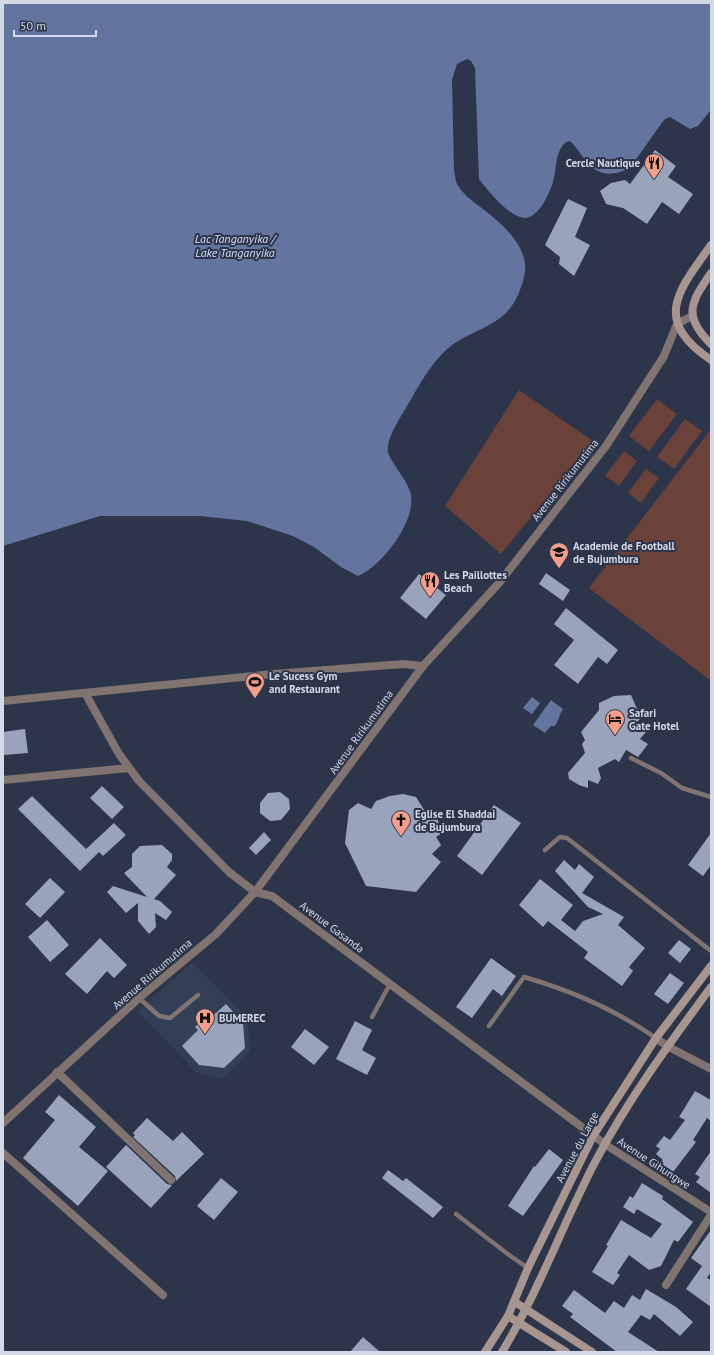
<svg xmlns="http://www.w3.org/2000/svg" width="714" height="1355" font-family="'PT Sans',sans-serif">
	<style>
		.built { fill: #333e57 }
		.green { fill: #6a4239 }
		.water { fill: #63759e }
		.building { fill: #99a4bc }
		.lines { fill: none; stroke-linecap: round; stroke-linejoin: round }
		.service { stroke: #807370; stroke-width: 4.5 }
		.minor { stroke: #807370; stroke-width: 8 }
		.secondary { stroke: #a99590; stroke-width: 8 }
		.labels { text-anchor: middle; stroke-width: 4; stroke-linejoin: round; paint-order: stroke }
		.poi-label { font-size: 11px; font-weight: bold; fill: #d3d9e6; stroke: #2c3549; text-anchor: start }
		.street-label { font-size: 11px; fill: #d3d9e6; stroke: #2c3549 }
		.water-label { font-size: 12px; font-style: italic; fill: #d4e1fb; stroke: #2c3549 }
	</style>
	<rect width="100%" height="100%" fill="#2c3549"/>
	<polygon class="built" points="192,962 248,1018 250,1052 222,1080 196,1072 138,1011"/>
	<g class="green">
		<polygon points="519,390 593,441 501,554 445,506"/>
		<polygon points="657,399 677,414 649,451 629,436"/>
		<polygon points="685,419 702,431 674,469 657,457"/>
		<polygon points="711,429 711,681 589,588"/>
		<polygon points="624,451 637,461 619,486 605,476"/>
		<polygon points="646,469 659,478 641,503 628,493"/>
	</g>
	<g class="water">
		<path d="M3,3H711V110L698,126L690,129L670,117L665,119C657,128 634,165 627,169C616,175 602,176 592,167C583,160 579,149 570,141L566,142C553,154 558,170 552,185C548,196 539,216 526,218C511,219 487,190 479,179L475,68L471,61L467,59L457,64L452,80L454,170C455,174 455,180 457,184C462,193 471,200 479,206C497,220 521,238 525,263C526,270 524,280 521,287C507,331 469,326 443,353C426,370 414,395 401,416C396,425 386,441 388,452C390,461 406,479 410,491C419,519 382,566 358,576L341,567L314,547L293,536L247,521L200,516H100L3,546Z"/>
		<polygon points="532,697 540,703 532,714 523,708"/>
		<path d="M551,700L563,709C559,715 559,720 555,726H551L545,733L533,725Z"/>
	</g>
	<g class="building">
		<polygon points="655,150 676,166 668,177 693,194 679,214 662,202 647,224 623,208 606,204 600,191 611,183 625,180 630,184"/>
		<polygon points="568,199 587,208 575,237 590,245 574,276 559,264 560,257 545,245"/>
		<polygon points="546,573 570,590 563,601 539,584"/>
		<polygon points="419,574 446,595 426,619 400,598"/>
		<polygon points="566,608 618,650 607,664 598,657 578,684 554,665 574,640 554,624"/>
		<polygon points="631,695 641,718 636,723 646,732 640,739 648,744 638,757 626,750 619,762 615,759 598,768 601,778 598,784 588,780 588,788 579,785 569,779 568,773 585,753 582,744 585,740 581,732 599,710 599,703 614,696"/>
		<polygon points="25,729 28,753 4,755 3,732"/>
		<polygon points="102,786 124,807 112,819 90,798"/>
		<polygon points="280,792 289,799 290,809 281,820 270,821 260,813 260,803 268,793"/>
		<polygon points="403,794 416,797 430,819 436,815 442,833 436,837 441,845 432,854 441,862 416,892 366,886 345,843 349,810 358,803 371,809 376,801 390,796"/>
		<polygon points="32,796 86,849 114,823 126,835 103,856 99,852 80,871 18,809"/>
		<polygon points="494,805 521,823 482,875 457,856"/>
		<polygon points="264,832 271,840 256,855 249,848"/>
		<polygon points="711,833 711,865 703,876 688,865"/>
		<polygon points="162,845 172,854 172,860 167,867 176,875 154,899 160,901 172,912 166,920 155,913 156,927 149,934 138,921 138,903 126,913 107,892 113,886 147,897 124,873 132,867 132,854 140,846"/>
		<polygon points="564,860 575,870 579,864 594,877 582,893 624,917 618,925 645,948 629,967 633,971 622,986 584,958 588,952 548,921 543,927 519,905 540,879 573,905 561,920 575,931 583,921 603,914 588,907 555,871"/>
		<polygon points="50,878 65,892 40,918 25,904"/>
		<polygon points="47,920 69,945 50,962 28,937"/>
		<polygon points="100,938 127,965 114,978 107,971 87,994 65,974"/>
		<polygon points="679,940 691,949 680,963 668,953"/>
		<polygon points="491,958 516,976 502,996 493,989 472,1018 456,1007"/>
		<polygon points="670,973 684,983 668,1004 654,994"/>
		<polygon points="226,1004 243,1023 245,1048 224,1068 199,1065 182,1046 198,1030 195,1027 205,1018 208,1020"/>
		<polygon points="355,1021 372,1030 362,1050 376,1058 367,1075 336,1059"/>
		<polygon points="305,1029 329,1047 314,1065 291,1047"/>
		<polygon points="695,1091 711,1100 711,1121 707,1118 693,1140 696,1142 673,1172 660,1163 663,1160 656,1154 660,1149 656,1146 664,1136 670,1140 685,1120 679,1117"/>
		<polygon points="59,1095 96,1127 79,1147 108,1171 78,1206 23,1158 55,1120 45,1112"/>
		<polygon points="147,1118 173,1141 182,1132 204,1154 176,1181 175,1176 133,1137 135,1135 133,1133"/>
		<polygon points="126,1145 167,1184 172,1185 151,1208 106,1167"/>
		<polygon points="549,1149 563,1160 523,1216 508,1206 534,1166 535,1167"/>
		<polygon points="711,1151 711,1193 696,1182 700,1177 695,1174"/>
		<polygon points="388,1170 403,1181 406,1178 443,1207 433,1218 382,1178"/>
		<polygon points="221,1178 238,1192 214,1220 197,1206"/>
		<polygon points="642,1183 663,1196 662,1199 693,1222 678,1242 674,1240 661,1266 649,1270 629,1255 617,1273 620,1275 613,1285 592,1272 608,1246 606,1245 621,1220 651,1238 662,1224 637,1209 634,1214 623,1207 630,1196 633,1198"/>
		<polygon points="711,1230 711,1272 707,1278 711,1280 711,1307 686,1289 702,1266 691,1258"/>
		<polygon points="646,1289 676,1307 693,1322 680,1336 654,1314 650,1320 641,1315 628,1332 659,1352 617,1352 570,1317 573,1314 562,1306 574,1290 605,1313 614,1301 624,1308 632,1295 640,1300"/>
		<polygon points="363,1337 380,1352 350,1352"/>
	</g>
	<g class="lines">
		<g class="service">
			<polyline points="631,758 661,773 682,788 711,797"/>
			<polyline points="545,850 560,837 567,838 711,951"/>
			<polyline points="139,998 159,1016 170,1018 198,995"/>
			<polyline points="372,1017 390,984"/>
			<path d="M489,1026L524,977C570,990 617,1011 656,1038"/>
			<polyline points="456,1214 509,1255 528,1268"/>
		</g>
		<g class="minor">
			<polyline points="85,693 119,754 139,781 229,872 255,892 272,896 606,1145 711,1212"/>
			<polyline points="3,701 274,674 403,664 423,666"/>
			<polyline points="3,780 129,768"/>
			<polyline points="656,1038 667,1046 711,1069"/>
			<polyline points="57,1072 171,1180"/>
			<polyline points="3,1123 139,998 216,934 255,892 423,666 499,583 606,446 664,356 677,324 692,316"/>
			<polyline points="3,1153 163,1295"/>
			<polyline points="666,1285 711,1215"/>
		</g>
		<g class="secondary">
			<path d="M711,245C678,291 652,320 711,360"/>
			<path d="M711,273C691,302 682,316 711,344"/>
			<polyline points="515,1302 592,1352"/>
			<polyline points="508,1316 566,1352"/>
			<polyline points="485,1352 508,1316 528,1268 593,1136 656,1038 711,966"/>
			<path d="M502,1352C538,1293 562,1226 594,1164C627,1101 669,1044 711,987"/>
		</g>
	</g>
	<defs>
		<g id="restaurant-pin" transform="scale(1)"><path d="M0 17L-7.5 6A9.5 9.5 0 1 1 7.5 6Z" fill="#f49e8a" stroke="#2c3549"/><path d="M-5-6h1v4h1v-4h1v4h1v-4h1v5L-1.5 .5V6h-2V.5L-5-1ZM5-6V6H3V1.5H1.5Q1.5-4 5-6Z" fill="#111"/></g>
		<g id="school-pin" transform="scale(1)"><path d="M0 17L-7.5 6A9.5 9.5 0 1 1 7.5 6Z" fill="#f49e8a" stroke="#2c3549"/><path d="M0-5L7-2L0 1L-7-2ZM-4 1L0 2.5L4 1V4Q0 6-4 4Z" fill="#111"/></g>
		<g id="stadium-pin" transform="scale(1)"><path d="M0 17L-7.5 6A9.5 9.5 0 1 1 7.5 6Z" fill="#f49e8a" stroke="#2c3549"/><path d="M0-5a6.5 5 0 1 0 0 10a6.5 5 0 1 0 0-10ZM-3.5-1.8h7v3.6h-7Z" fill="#111"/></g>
		<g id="hotel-pin" transform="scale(1)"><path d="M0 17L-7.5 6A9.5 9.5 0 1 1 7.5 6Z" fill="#f49e8a" stroke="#2c3549"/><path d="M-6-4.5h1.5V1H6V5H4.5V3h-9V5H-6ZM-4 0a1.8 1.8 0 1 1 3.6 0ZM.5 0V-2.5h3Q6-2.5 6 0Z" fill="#111"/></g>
		<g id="church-pin" transform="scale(1)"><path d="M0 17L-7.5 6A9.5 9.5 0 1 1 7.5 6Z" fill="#f49e8a" stroke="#2c3549"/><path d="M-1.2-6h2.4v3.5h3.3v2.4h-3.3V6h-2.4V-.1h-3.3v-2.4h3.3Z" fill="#111"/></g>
		<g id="hospital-pin" transform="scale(1)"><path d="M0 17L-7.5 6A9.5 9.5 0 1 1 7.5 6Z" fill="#f49e8a" stroke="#2c3549"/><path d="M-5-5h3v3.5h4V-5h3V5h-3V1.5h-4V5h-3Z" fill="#111"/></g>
	</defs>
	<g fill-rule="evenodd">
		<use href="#restaurant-pin" x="654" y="163"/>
		<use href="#school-pin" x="559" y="552"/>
		<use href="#restaurant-pin" x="430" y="581"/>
		<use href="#stadium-pin" x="255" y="682"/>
		<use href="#hotel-pin" x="615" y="719"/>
		<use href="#church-pin" x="401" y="820"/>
		<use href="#hospital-pin" x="205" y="1018"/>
	</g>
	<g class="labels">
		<g class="poi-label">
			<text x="640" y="167" text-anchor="end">Cercle Nautique</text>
			<text x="573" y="550">Academie de Football<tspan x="573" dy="13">de Bujumbura</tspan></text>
			<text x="444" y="579">Les Paillottes<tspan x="444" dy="13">Beach</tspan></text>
			<text x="269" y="680">Le Sucess Gym<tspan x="269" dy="13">and Restaurant</tspan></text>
			<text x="629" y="717">Safari<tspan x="629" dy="13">Gate Hotel</tspan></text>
			<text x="415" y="818">Eglise El Shaddai<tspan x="415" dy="13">de Bujumbura</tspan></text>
			<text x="219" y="1022">BUMEREC</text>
		</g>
		<g class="street-label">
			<text transform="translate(565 480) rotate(-52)" y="4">Avenue Ririkumutima</text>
			<text transform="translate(361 732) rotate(-54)" y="4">Avenue Ririkumutima</text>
			<text transform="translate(332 927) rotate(37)" y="4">Avenue Gasanda</text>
			<text transform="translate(152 974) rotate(-41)" y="4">Avenue Ririkumutima</text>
			<text transform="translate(577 1147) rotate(-62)" y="4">Avenue du Large</text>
			<text transform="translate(654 1163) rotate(33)" y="4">Avenue Gihungwe</text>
		</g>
		<g class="water-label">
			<text x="235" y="243">Lac Tanganyika /<tspan x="235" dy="14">Lake Tanganyika</tspan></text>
		</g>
	</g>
	<rect width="714" height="1355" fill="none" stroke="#d3d9e6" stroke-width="8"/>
	<path d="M14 30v6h82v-6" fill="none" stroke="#d3d9e6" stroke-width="2"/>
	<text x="20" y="30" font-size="12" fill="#d3d9e6" stroke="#2c3549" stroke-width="3" paint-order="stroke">50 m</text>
</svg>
